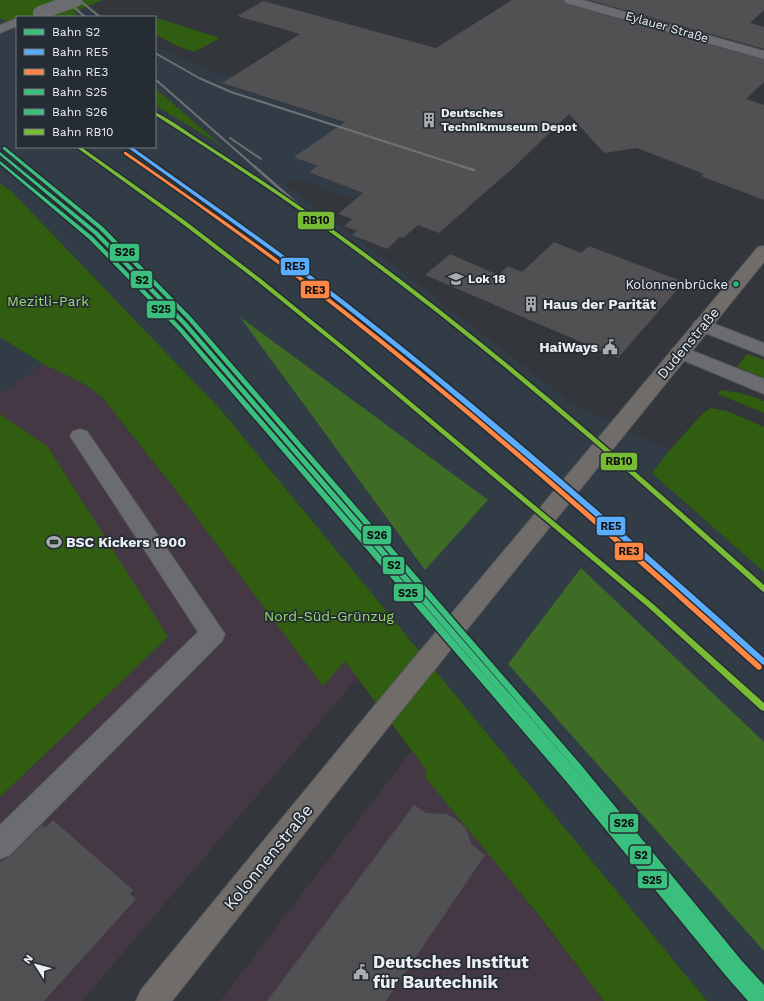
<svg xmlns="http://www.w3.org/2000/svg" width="764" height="1001" font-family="'Work Sans',sans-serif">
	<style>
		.commercial { fill: #433844 }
		.built { fill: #323c46 }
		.green { fill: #315d10 }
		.forest { fill: #3f6c24 }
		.building { fill: #515052 }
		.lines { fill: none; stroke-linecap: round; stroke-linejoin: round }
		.minor-casing { stroke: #515558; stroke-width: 2 }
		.major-casing { stroke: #515558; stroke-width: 2 }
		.minor { fill: #6a6c6f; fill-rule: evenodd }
		.major { fill: #706c6a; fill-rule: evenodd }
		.rail-far1 { stroke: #6e7274; stroke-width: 2 }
		.rail { stroke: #6e7274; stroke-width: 2.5 }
		.minor-bridge-casing { stroke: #515558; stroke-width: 14; stroke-linecap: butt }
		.minor-bridge { stroke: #6a6c6f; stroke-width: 14 }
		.rail-1-casing { stroke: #262c33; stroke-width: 3 }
		.rail-2-casing { stroke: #262c33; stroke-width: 3 }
		.rail-3-casing { stroke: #262c33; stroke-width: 3 }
		.rail-4-casing { stroke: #262c33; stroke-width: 3 }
		.rail-5-casing { stroke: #262c33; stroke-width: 3 }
		.rail-6-casing { stroke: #262c33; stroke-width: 3 }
		.rail-1 { fill: #3abf7e; fill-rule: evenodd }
		.rail-2 { fill: #5aacff; fill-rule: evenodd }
		.rail-3 { fill: #ff8746; fill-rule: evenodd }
		.rail-4 { fill: #3abf7e; fill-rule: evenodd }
		.rail-5 { fill: #3abf7e; fill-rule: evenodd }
		.rail-6 { fill: #78bb35; fill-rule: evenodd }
		.bus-dot { fill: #26c172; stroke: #262c33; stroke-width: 1.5 }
		.labels { text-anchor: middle; stroke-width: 3.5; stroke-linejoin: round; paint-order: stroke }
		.far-street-label { font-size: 12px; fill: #eaeff3; stroke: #262c33 }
		.far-poi-label { font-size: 12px; font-weight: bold; fill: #eaeff3; stroke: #262c33; text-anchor: start }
		.bus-label { font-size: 13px; fill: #eaeff3; stroke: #262c33; text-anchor: end }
		.park-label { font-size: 14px; fill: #94da6e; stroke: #262c33 }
		.poi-label { font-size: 14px; font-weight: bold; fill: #eaeff3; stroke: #262c33; text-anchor: start }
		.street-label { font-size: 14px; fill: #eaeff3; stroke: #262c33 }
		.near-street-label { font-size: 17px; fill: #eaeff3; stroke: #262c33 }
		.near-poi-label { font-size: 17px; font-weight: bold; fill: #eaeff3; stroke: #262c33; text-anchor: start }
		.line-badge { stroke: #262c33; stroke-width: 1.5 }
		.pale-badge-label { font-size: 11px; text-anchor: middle; font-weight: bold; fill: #111 }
	</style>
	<rect width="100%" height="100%" fill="#33363a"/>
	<g class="commercial">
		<polygon points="43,364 86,385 102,397 178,493 323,685 345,660 358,677 82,1001 0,1001 0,797 167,637 48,447 0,414 0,394"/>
		<polygon points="412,750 427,771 604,1001 220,1001"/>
	</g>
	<g class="built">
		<polygon points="91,6 103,15 107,17 79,17 74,12"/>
		<polygon points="0,18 17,27 17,147 155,147 155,105 220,145 155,88 155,46 198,66 232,77 223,84 508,173 437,229 299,179 285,185 392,264 573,404 670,450 764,528 764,1001 707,1001 221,410 13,193 0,183"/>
		<polygon points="0,337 43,364 0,394"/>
	</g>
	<g class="green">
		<polygon points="0,0 103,0 74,12 79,17 17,17 17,27 0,18"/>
		<polygon points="157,18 220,38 194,52 175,45 155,34 155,19"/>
		<polygon points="155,88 223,147 155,105"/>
		<polygon points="0,183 13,193 221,410 707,1001 604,1001 538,914 424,776 427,771 345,661 323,686 178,493 102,397 86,385 43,364 0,337"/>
		<polygon points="747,354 764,360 764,378 737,367"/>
		<polygon points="721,390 741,393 764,401 764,413 718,394"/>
		<polygon points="711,408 727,411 764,427 764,572 652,473 670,450 704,412"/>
		<polygon points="0,414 48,447 168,637 0,797"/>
	</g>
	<g class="forest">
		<polygon points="240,317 488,500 425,570"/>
		<polygon points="581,568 764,742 764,951 508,664"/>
	</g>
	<g class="building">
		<polygon points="512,0 563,0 566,4 764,60 764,82 746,99 764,105 764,200 701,176 704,174 637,148 604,153 569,114 508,173 507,173 439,233 418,225 403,238 400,237 387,249 352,235 357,231 344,226 352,219 338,214 363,193 309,172 318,166 294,157 345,122 222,83 300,34 237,16 263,1 436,48"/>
		<polygon points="589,0 764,0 764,10 750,23 764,27 764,49"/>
		<polygon points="554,242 581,253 589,246 684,282 618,358 425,275 450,254 498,275 508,266 522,272"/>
		<polygon points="414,805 426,813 446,814 456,819 465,827 472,845 485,855 386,1001 267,1001"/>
		<polygon points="53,820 133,890 130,894 136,899 44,1001 0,1001 0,862 11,856 42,825 46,827"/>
	</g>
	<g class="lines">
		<g class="minor-casing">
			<g id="minor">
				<polygon points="564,0 583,0 764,51 764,59 566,3"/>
				<polygon points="17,18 17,26 0,33 0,25"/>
				<polygon points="702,319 764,343 764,356 695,329 693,325 695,321"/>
				<polygon points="680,346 764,379 764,394 673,356 670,352 673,348"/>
				<polygon points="80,429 87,431 225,634 222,641 10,855 0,859 0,825 198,632 70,436 73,431"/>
			</g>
		</g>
		<g class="major-casing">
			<polygon id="major" points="764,246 764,262 393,721 172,1001 136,1001 141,990 375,705 758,247"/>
		</g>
		<use href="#minor" class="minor"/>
		<use href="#major" class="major"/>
		<g class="rail-far1">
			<polyline points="66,0 85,17"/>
			<polyline points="79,0 100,17"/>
			<polyline points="155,53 199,78 231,92 464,167"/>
			<polyline points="155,79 255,167"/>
			<polyline points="230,138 261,159"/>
		</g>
		<g class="rail">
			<polyline points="254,166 304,210 341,239"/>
			<polyline points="461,166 474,170"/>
		</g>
		<g class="minor-bridge-casing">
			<polyline id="minor-bridge" points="40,13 76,0"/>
		</g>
		<use href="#minor-bridge" class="minor-bridge"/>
		<g class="rail-1-casing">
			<polygon id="rail-1" points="0,152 98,232 187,323 576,770 737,966 764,996 764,1001 757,1001 731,972 570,774 183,325 94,234 0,155"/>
		</g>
		<g class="rail-2-casing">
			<path id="rail-2" d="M127,147H132C204,198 277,249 347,303C491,415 628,536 764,658V665L762,664L667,579L571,495L425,371L345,307L284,260Z"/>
		</g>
		<g class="rail-3-casing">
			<path id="rail-3" d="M124,152H126C201,204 275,256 346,311C489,423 626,544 761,665L762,667L761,669L759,670L757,669C621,547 486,426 342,313C272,258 198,205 124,154Z"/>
		</g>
		<g class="rail-4-casing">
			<polygon id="rail-4" points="0,161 93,237 182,328 571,774 732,970 757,998 758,1001 748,1001 726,976 565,780 178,330 89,239 0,164"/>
		</g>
		<g class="rail-5-casing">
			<polygon id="rail-5" points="3,147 5,147 103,227 192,318 581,765 742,961 764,985 764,996 761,995 736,967 575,769 188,320 99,229 3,149"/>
		</g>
		<g class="rail-6-casing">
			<g id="rail-6">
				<path d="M155,112C171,120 186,131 201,141C234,162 266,183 298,205C463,319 614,452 764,585V592L762,591C633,475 503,360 364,257C296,206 226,160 155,115Z"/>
				<polygon points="76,147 81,147 184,220 261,279 356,356 653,604 764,703 764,711 761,710 649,608 352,358 257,281 180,222"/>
			</g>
		</g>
		<use href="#rail-1" class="rail-1"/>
		<use href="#rail-2" class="rail-2"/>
		<use href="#rail-3" class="rail-3"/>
		<use href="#rail-4" class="rail-4"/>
		<use href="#rail-5" class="rail-5"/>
		<use href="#rail-6" class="rail-6"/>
	</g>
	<defs>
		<g id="building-bare" transform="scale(1.2)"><path d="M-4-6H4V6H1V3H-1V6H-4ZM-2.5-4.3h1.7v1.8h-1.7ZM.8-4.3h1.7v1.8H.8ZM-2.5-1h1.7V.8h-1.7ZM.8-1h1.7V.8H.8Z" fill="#aaaeb2" stroke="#262c33" stroke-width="2.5" paint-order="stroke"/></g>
		<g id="school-bare" transform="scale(1.2)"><path d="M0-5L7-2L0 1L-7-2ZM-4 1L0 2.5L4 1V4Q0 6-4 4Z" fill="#aaaeb2" stroke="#262c33" stroke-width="2.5" paint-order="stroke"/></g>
		<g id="civic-bare" transform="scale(1.2)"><path d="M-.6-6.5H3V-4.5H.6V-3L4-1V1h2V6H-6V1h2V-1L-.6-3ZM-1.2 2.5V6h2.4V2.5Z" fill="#aaaeb2" stroke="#262c33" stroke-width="2.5" paint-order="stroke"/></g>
		<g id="stadium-bare" transform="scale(1.2)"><path d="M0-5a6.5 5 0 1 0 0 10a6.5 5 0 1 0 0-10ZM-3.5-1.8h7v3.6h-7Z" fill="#aaaeb2" stroke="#262c33" stroke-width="2.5" paint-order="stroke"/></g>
	</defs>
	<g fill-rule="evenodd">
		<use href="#building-bare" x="429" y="120"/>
		<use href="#school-bare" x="456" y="279"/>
		<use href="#building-bare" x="531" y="304"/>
		<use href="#civic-bare" x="610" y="347"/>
		<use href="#stadium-bare" x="54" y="542"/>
		<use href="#civic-bare" x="361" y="972"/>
	</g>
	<circle class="bus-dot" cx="736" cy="284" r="3.5"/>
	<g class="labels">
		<g class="far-street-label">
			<text transform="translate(667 27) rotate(16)" y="4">Eylauer Straße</text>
		</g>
		<g class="far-poi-label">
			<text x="441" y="117">Deutsches<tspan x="441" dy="14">Technikmuseum Depot</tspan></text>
			<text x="468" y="283">Lok 18</text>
		</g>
		<g class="bus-label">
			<text x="728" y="289">Kolonnenbrücke</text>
		</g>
		<g class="park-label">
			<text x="48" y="306">Mezitli-Park</text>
			<text x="329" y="621">Nord-Süd-Grünzug</text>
		</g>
		<g class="poi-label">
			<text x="543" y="309">Haus der Parität</text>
			<text x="598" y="352" text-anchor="end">HaiWays</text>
			<text x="66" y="547">BSC Kickers 1900</text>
		</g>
		<g class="street-label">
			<text transform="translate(688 343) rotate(-50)" y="5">Dudenstraße</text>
		</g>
		<g class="near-street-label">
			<text transform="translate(268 857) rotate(-51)" y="6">Kolonnenstraße</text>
		</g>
		<g class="near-poi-label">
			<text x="373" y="968">Deutsches Institut<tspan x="373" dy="20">für Bautechnik</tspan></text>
		</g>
	</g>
	<g class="line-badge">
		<rect x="297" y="211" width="38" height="19" rx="4" fill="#78bb35"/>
		<rect x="109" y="243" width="31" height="19" rx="4" fill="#3abf7e"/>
		<rect x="280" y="257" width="30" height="19" rx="4" fill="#5aacff"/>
		<rect x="130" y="270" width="23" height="19" rx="4" fill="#3abf7e"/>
		<rect x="300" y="280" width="30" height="19" rx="4" fill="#ff8746"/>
		<rect x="146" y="300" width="30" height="19" rx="4" fill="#3abf7e"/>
		<rect x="600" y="452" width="38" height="19" rx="4" fill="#78bb35"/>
		<rect x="596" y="516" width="30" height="20" rx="4" fill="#5aacff"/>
		<rect x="362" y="525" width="30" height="20" rx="4" fill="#3abf7e"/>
		<rect x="614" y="542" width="30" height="19" rx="4" fill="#ff8746"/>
		<rect x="382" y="556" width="23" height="19" rx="4" fill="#3abf7e"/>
		<rect x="393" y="583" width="31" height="19" rx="4" fill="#3abf7e"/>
		<rect x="609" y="813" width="30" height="20" rx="4" fill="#3abf7e"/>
		<rect x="629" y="845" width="23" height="20" rx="4" fill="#3abf7e"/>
		<rect x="637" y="870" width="31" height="19" rx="4" fill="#3abf7e"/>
	</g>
	<g class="pale-badge-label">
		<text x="316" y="224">RB10</text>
		<text x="125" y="256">S26</text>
		<text x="295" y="270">RE5</text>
		<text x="142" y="284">S2</text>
		<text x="315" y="294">RE3</text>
		<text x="161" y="313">S25</text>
		<text x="619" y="465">RB10</text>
		<text x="611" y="530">RE5</text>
		<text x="377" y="539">S26</text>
		<text x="629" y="555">RE3</text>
		<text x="394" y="569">S2</text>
		<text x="408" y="597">S25</text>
		<text x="624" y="827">S26</text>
		<text x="641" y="859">S2</text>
		<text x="652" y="884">S25</text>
	</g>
	<rect x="16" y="16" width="140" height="132" fill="#262c33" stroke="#747a80"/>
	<rect x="24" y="29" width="20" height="6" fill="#3abf7e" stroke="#747a80"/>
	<text x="52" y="36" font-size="12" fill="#eaeff3">Bahn S2</text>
	<rect x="24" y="49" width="20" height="6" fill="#5aacff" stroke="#747a80"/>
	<text x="52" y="56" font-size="12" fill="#eaeff3">Bahn RE5</text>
	<rect x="24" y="69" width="20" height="6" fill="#ff8746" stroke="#747a80"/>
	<text x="52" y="76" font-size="12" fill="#eaeff3">Bahn RE3</text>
	<rect x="24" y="89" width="20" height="6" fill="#3abf7e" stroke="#747a80"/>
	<text x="52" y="96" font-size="12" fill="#eaeff3">Bahn S25</text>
	<rect x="24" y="109" width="20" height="6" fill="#3abf7e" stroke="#747a80"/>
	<text x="52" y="116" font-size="12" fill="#eaeff3">Bahn S26</text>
	<rect x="24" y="129" width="20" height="6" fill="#78bb35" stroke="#747a80"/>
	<text x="52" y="136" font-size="12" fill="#eaeff3">Bahn RB10</text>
	<g transform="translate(36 965) rotate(306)" stroke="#262c33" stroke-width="3" paint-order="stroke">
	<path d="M0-3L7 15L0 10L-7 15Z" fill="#eaeff3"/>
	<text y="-6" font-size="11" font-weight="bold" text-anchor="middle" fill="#eaeff3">N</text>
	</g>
</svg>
